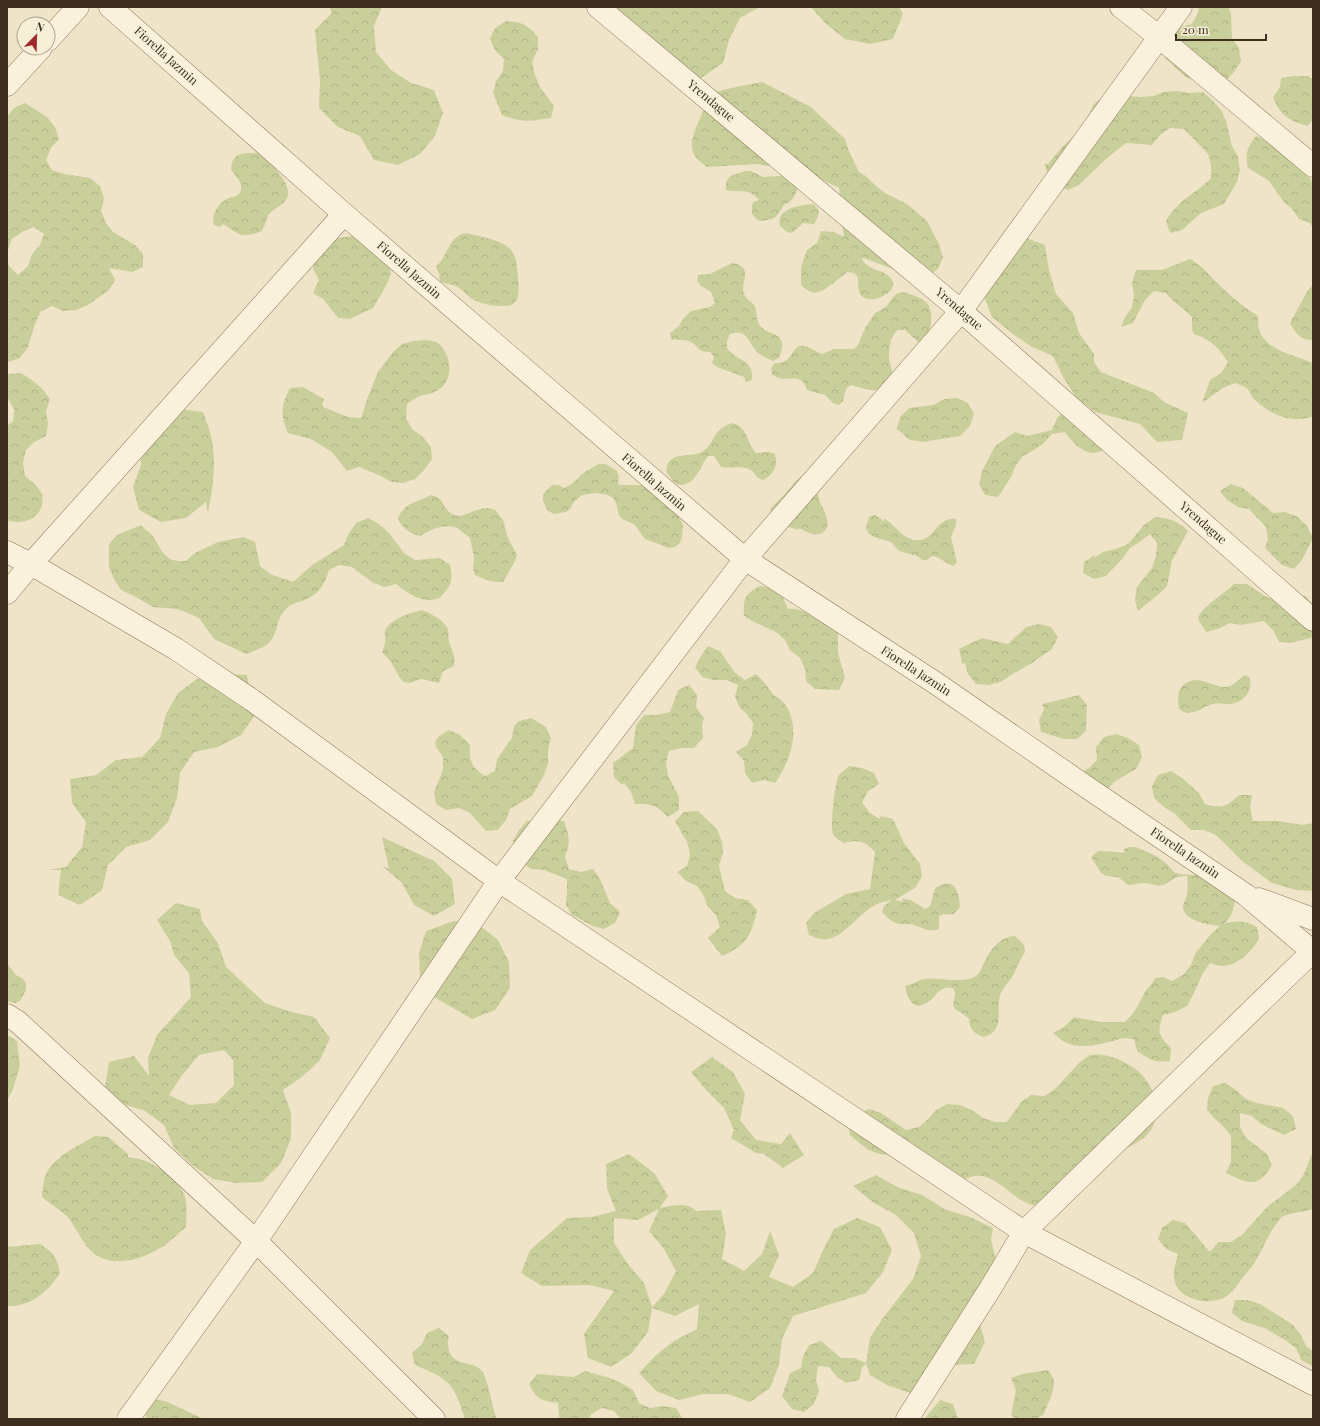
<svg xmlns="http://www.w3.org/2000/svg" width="1320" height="1426" font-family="'Playfair Display',serif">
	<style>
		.forest { fill: url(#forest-crowns); fill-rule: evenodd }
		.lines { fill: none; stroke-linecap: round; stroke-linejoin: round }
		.street-casing { stroke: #8d765c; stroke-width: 23 }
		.street { stroke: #faf1dc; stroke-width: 22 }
		.labels { text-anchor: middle; stroke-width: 3; stroke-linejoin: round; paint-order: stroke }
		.street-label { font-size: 12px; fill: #3d2e20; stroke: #f7eed8 }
	</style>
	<defs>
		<pattern id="forest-crowns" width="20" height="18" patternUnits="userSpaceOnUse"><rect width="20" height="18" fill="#c9cf9b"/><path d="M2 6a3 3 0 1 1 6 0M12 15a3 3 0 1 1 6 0" fill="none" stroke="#aeb285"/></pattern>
	</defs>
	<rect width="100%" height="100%" fill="#f0e4c8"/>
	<g class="forest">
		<polygon points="329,7 382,7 374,26 376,52 391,70 411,83 434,90 443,113 435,136 420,154 398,165 374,160 360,136 338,127 319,108 320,81 315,30 332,13"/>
		<polygon points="606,7 760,7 740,18 729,40 723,63 701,78 678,70"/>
		<polygon points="811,7 899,7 903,14 893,39 870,44 845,39 825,23"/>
		<path d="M1199,7H1228L1231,13L1232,38L1239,48L1241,61C1237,67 1232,77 1225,80C1216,83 1196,82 1188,78C1179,73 1173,64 1165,58V45L1179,27L1192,24L1198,13Z"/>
		<path d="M506,21C522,22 527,24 538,37V49L532,62L535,75L540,87L554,106L551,118C531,121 521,123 502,115L493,93L496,81L503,71L504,59L495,50L490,39L495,28Z"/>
		<path d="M1294,76H1307L1313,79V119L1308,126C1289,121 1280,115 1273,97L1280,87L1281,78Z"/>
		<path d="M762,82L811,107L845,139L848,149L859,172L866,176L875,185L885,193L907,204L927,221L939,244L943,257L938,269L928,276L904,273L861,257C867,272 885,268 892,280C899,292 874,303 865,298C850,291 868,273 847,272C843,276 837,280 832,284C820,293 814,297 801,285V267L807,250L817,243L821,231L834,232L844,237C841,221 842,204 839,188L817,177L794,170L757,164L707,167C701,162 693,157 692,148C690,135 706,105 713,93C729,88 745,85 762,82Z"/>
		<path d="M1177,91L1189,93L1203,92L1212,100L1221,110L1226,121L1232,146L1238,157L1240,170L1237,182L1224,204L1201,213L1182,230L1170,233L1166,221C1180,197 1194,196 1211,178V166L1208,154L1184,129L1170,128L1160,135L1152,145L1126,143L1106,159L1079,185L1068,190C1053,183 1048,180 1045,164H1048L1064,145L1083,128L1093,105L1103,97L1127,96L1141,97L1153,96L1164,92Z"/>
		<polygon points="25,103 47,117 55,127 59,139 51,148 46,160 52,170 64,174 90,178 100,186 104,198 101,211 106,223 113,232 135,245 143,254 143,267 132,272 109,268 115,280 109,290 88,305 76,310 63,311 52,306 41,311 35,324 28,347 20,358 8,362 7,258 9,266 18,275 28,266 32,254 40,245 44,234 34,227 22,232 12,239 7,253 7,117 14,108"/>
		<path d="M1256,136L1269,140L1305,170L1313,184V228L1310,223L1299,219L1292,209L1283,201L1269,181L1248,168C1245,153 1247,148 1256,136Z"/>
		<path d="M246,153H259C268,161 294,184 287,198C284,205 274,208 269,214C266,219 265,226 262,231C240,239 241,235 223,224L220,227L214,225C211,215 218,203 227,199C230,197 234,197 236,196C240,194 242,189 241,185C240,179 233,174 231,169C232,158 235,155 246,153Z"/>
		<path d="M745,171H751L763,177L782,176L798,184C797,193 794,201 785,204C781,208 779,215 774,218C771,220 765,220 761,221C752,218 750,211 753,202L759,200C747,186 740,194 726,190C725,174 733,176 745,171Z"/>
		<path d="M813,204C822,210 819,216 814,224L803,223L792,233L787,232L780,226C775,208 801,205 813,204Z"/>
		<path d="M467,233C480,237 500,239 510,249C517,256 517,268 518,278C519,292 521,307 502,306C491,306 475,303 467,295C464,292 462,289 458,287C452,284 446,284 440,282L439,275L440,276L436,267C439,263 443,259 445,254C451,244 453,235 467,233Z"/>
		<polygon points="359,235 388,261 391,274 386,286 373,308 350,319 338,318 323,299 313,293 319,280 313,269 315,256 332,239"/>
		<polygon points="1021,236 1045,245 1049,270 1056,294 1073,313 1079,333 1094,354 1094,362 1101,372 1154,393 1164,402 1188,413 1182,440 1157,442 1140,424 1095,412 1076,397 1063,377 1053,356 1032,347 1013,334 992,317 983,294"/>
		<path d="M1190,259C1204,267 1208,274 1218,284C1230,296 1244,307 1258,316C1255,349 1289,353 1313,363V416C1292,425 1269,414 1254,399C1251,396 1250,391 1247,388C1244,386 1239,385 1235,383L1223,388L1202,403L1210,380L1221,373L1228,362C1218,347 1211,340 1194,334L1192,330V317C1183,308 1174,303 1166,293L1154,291L1145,300L1133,323L1121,327L1125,317L1132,307L1134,295L1132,282L1136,270H1162Z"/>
		<path d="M732,263C756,267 739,284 744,294C747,301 752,301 755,307C757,311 756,315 757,319C762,340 792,326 779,358L773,361C768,358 760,356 756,351C748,341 747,329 730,334L727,341V348C737,362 754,359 752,380L746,382L744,377L717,367L712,363L714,357L710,352C697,352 700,347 691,342C685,339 678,341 671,339L670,333L679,326L682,320L691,311L710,307L715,303L711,292L701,286L697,281L698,275L710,274Z"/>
		<path d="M1313,285V340C1300,340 1296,334 1290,323L1308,290Z"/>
		<path d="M904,292C911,295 922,297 927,303C933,310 932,326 928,334C926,337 922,340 918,342L905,330H898L894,334L891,340L889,352V359L892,371L893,377L881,390H869L851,385L846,389L843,401L839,405L833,403L825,395L807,390C801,369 785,386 772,374L771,368L775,363C795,364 790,344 804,346C810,347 816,352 822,354L834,349H854L858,345L865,328L875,313L886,307L893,297L898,293Z"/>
		<path d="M426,340C430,341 435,341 438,343C451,353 454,378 441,388C434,394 425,394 418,397C414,399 410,402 407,404L406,418L412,429L423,437L431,447L432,459L424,470L415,479L403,483L391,482L381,476L359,467L347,471L332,452L311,439L288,433C280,415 281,406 290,388L303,387L324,399L322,403L323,407L348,417L361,418L369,394L378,372L393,352L402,344L414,341Z"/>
		<path d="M21,373C33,380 42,387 50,399L46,411L48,424L46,436L34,442L26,450L23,463L25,476L35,484L43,495C42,499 43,504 41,508C36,521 19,525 7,520V426L13,421L14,409L8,399L7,394L8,374Z"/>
		<polygon points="957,398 968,403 974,414 970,426 960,436 935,440 923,442 910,440 897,429 900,417 909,408 933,405 945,399"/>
		<path d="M177,409L203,412C206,420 209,428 211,436C217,462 213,487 208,512L206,502L186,518L161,522L139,510L133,487L141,465L139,440Z"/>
		<path d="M1065,409L1105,450C1101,451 1096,453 1092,453C1080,451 1071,441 1065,432L1052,434L1044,443L1034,450L1023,456L1016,465L1011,477L998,497L985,495L979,484L982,471L995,446L1015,432L1027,436L1052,430L1057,418Z"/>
		<path d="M733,423C749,429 746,442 756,453L769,452L775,454C778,466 774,474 763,480C754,478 757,473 749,469C740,465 730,469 721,467L714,456H708C700,466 697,483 682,485C678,485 674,483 672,480C669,475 665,472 667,466C672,451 692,458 702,452C717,442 710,430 733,423Z"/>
		<path d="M599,464H606L617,471L619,477L618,483L619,485H643L674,508L683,525L682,537L680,543L675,547L669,548L645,539L634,524L622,519L619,515L616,503L613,498L608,495L595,493L583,495L578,498L573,503L571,508L566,512L554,514L548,511L543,501V494L552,485H558L564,488C576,483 576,478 585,472C589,469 595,466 599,464Z"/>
		<path d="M804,475L819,486C818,491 818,494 819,499C822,509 835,525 822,533C815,537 805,531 799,528V530C787,527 775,523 770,510C774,503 780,500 785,494C791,487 796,479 804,475Z"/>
		<polygon points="1231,484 1243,488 1273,513 1285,512 1298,517 1307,526 1313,538 1302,560 1294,569 1282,565 1265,548 1268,539 1266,527 1249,509 1238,507 1227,500 1220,491"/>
		<path d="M431,495L437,497L442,501L441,500C456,530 467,508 489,508L495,510L503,520L508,538L517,555L515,561L503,582C493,583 484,579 475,575L473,569L474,557L470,538C466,535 462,531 457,528C447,523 429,529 421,536C411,535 402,528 398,519C402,503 419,502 431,495Z"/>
		<path d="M875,515L885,522L883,518C896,524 903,542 920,540C935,539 937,516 956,519V525L951,537L957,562L953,566C945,563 940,557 932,556L927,560H922L917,556L899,551L891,542L874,537L869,534L866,528L869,517Z"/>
		<path d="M1155,517C1169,518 1178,521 1188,531L1172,561L1167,586L1158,595L1138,611L1135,600L1137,587L1152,568L1156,556L1157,543L1150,534L1141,541L1130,548L1123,558L1106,576L1094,579L1083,573L1084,562L1095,555L1094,558L1103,552L1116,549L1128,544L1144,525Z"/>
		<path d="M368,518L379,524L389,533L404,553L415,560L440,558L450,565C452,576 453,583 445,592C443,594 441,597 439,598C424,605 407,593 396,584L384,587L372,582L352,567L339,565L329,570C325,583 320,593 307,599C300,602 291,603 285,610C276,619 278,634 269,643C264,648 253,651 246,654L214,639L199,618L178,609L153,607L132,595L121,590L114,579L109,567V544L117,535L141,525C144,529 147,530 150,533C158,541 161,556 173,560C176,561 182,561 186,561L195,553L218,542L243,537L255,542L260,566L270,574L293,582L312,565L344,545L349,533L356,523Z"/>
		<path d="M1234,584H1247L1268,598L1280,597L1292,593L1305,596L1313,605V636L1311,638L1290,643L1279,642L1273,630L1264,621L1241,625L1230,623L1218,629L1206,632L1199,621L1198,617C1207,602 1222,596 1234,584Z"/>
		<path d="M760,586L773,588L783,598L788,609C802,607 827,621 838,629V653L845,678L839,690L815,689L806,681L805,669L800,658L790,650L785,640L776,632L754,622L744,616C743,598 745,594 760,586Z"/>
		<path d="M422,610C431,614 443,619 448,629C449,632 448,638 449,642C452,651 456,656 454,666L443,671L439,683L421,679L410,683L404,682L400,678L391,662L382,652C383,649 384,647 385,643C386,639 384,635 385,631C389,619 411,613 422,610Z"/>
		<polygon points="1039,624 1051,627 1058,637 1052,649 1032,663 1011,675 1001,682 989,685 976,684 968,674 965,663 962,664 959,649 982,638 1008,644 1026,627"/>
		<path d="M708,646L720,651L735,673L745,680L756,674C764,681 766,685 772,693C775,697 781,699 784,703C802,726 791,761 775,783L764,780L752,783L745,773L744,761L736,752L747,745L752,735L753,723L746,713L740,708L735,697L738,685L726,680H713L702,677L695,667L701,656Z"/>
		<polygon points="222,674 247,675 255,715 241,735 218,747 194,752 180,773 177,798 168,822 150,840 126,847 108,865 102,890 80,905 58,895 61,870 48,870 66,867 82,847 86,822 72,803 70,779 96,775 116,760 142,757 160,738 166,714 178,693 197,679"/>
		<path d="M1245,675L1250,678C1253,691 1244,702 1231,704C1225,705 1219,702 1213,704C1201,707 1191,719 1179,709C1178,699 1176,687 1188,682C1204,675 1218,691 1230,686C1235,684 1240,678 1245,675Z"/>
		<path d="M689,685L697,695L696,707L704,718L702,725L703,738L694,748H682L669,751L666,763L668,775L679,797V810L668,817C656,805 652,804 635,804L631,792L624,783L622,785L614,777L613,763L633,748L636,725L644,715H657L670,712L678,690Z"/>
		<polygon points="1079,695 1087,705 1086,731 1077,739 1064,739 1041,732 1039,720 1044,709 1042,704"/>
		<path d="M531,718L546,727L551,738L548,750V763L544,775L532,796L510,809L506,820L498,830L486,831L470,813L459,808L446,810L436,804L434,792L443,770V757L436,747L435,742L439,736L449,730L460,735L470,745C469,761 471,767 485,776L495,771L497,759L512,738L514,726L519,721Z"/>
		<polygon points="1116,734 1128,738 1139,745 1142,757 1136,769 1114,782 1102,796 1078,774 1089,768 1097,760 1096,747 1104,737"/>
		<path d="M849,766L862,768L874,773L879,784L868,791L862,802L869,812L879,819L881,816L893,819L904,843L920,864L922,876L916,887L895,900L903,902L902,899C912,899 917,904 925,909L930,906L935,888C954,876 959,890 960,907C955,914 952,916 944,914L939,916V929C926,933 923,927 911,924C908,924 904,924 901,924C893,924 888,918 882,912L884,906L892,900C885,901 878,903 872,907C856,916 841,942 821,939C817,939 812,936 809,935L806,923L814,913L846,894L870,889L875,852C864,840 858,840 843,843C840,840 835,838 833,834C830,827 835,781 839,775C842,772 846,769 849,766Z"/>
		<path d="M1171,771L1182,778L1199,793L1205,804C1222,809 1226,807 1239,795H1252L1250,807L1253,821H1278L1303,825L1313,823V891L1296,890L1272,883L1242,861L1216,835L1204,830H1191L1174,813L1164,807L1154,798L1152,786L1158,775Z"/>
		<path d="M698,811L717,829L722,842L723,853L719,866L725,891L735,898L748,900L757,910C752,935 746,946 722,956L708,938L720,927L716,915L708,907L704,896L697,886L686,881L677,872L687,866L690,854L687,842L675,821L684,812Z"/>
		<path d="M538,819L564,821C569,836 571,842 565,857L569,869L581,872L593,869L600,879L610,903L620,912L615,923L604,929L593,926L572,915L566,905L567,891V879L544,870L531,869L521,862L513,853V841L519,830L527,821Z"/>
		<polygon points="382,837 434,861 452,879 455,904 434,916 414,905 402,883 382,866 389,869"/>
		<path d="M1130,847H1136L1154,855L1165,862L1174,872L1179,874L1205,876L1235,900C1234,909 1231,918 1224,924C1238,920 1244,921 1257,927L1259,939C1252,951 1238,966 1222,966C1219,966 1214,964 1210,963L1203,973L1193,995L1187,1006L1175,1012L1163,1015C1157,1032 1158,1035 1171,1048L1170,1061C1155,1063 1150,1060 1137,1051L1134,1039C1120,1037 1122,1039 1109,1042C1095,1046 1076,1049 1063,1041C1059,1039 1056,1035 1053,1033L1065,1026L1074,1017L1100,1022H1125C1137,1010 1138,1005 1145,992C1148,987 1153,984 1155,978L1163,977L1172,981L1183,975L1191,965L1195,954L1210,935L1220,926C1210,925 1183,921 1183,907C1183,903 1186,899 1187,895C1188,889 1188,883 1187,876C1171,876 1174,881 1163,885C1156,887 1151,883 1145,883C1139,883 1134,885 1128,885L1118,877L1106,876L1101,873L1091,857L1098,851L1117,852L1124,853V849Z"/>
		<path d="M176,903L200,909L202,921L218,943L226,967L265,1003L288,1011L314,1017L330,1038L320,1060L303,1076L283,1090L291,1113V1139L281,1163L262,1182L236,1183L213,1179L192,1165L174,1148L164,1125L145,1111L123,1104L105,1087L109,1062L134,1056L149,1076L148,1058L157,1035L191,997L189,973L174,955L170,941L157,920ZM224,1050L233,1060L234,1085L216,1103L190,1105L169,1095L183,1074L199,1055Z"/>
		<polygon points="454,921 479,925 498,940 509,962 510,988 495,1010 472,1019 432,996 420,976 419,953 426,931"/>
		<path d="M1015,936L1024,945L1025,952C1021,959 1017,966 1014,974C1009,983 1000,989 999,1001C998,1010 1001,1023 994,1031C992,1034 987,1036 983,1037C974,1033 970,1030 969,1019L962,1013L956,1010L953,1005L955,993L953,988C948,987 945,987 941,990C937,992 935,996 932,999C916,1013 908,1003 905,986C911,985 917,981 923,979C938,976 966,986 978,974C981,971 982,966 984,963C991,949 999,937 1015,936Z"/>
		<polygon points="7,963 16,975 22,978 26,983 26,990 20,1001 15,1003 7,1001"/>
		<polygon points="7,1035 17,1041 20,1066 13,1089 7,1101"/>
		<path d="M1090,1055C1094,1055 1099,1054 1102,1055C1116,1056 1139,1068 1146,1080C1156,1094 1161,1112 1152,1128C1143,1143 1126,1147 1113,1156C1089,1171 1067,1190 1044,1207C1036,1206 1030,1205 1023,1201C1009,1194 997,1177 980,1176C972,1175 963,1180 956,1182L892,1155L879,1154L868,1150L850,1135L848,1124L857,1114L869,1109L881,1113L906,1130L919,1127L928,1119L936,1110L947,1104L960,1105L972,1110L983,1118L995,1122H1007L1021,1102L1031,1095L1044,1096L1055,1089L1080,1062Z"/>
		<polygon points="712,1057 733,1072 745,1094 740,1120 756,1140 781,1144 790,1133 804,1155 783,1168 764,1154 756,1153 731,1138 734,1130 724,1108 707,1091 691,1072"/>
		<path d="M1225,1083L1236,1090L1246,1099L1257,1103L1283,1108L1293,1116L1296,1129L1284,1135L1261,1124L1252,1116L1240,1113V1127L1246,1138L1267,1154L1272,1165C1258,1190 1247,1183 1226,1173L1231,1161V1136L1224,1127L1215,1119L1207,1110L1208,1098L1213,1086Z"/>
		<path d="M95,1136L108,1137L128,1154V1157C132,1158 136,1158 140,1159C157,1164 184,1182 186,1202C187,1210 186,1218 186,1227C180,1232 174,1238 168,1243C147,1258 113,1271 91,1251C83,1243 77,1230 70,1220C65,1213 49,1203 42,1197C43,1189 43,1179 47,1172C57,1155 78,1146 95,1136Z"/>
		<path d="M1313,1151V1209C1305,1212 1286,1213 1281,1218C1270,1230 1264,1247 1256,1260C1252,1268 1246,1273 1241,1280C1237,1286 1233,1291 1227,1296C1211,1307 1176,1300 1174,1278C1173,1271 1176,1262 1178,1254L1166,1249L1158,1239L1162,1228L1173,1220L1185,1223L1210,1252L1218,1242H1231L1242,1235L1267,1207L1297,1184L1304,1174Z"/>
		<path d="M629,1154L649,1169L655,1174L668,1196L660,1208C671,1206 688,1201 696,1211L721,1210L726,1234L722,1259L744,1271L762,1254L770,1231L779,1255L769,1277L793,1287L813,1273L822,1252L834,1229L857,1218L880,1227L892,1250L883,1272L866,1293L793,1316L782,1339L779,1365L770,1388L750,1402L728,1394H703L679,1400L656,1391L639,1373L656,1355L674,1341L697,1329L699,1304L675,1316L652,1308L648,1332L632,1353L611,1367L588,1358L584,1334L614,1291L590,1285L542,1286L521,1273L530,1250L567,1218L592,1217L616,1211L607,1189L606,1164ZM659,1209L649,1231L664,1249L676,1271L664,1294L652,1307L644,1283L627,1263L614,1243V1218L638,1220Z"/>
		<polygon points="876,1175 897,1187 922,1195 946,1210 970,1217 993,1228 991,1240 997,1264 978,1317 985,1342 974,1364 950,1365 932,1379 910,1393 887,1385 870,1375 866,1363 862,1368 859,1380 846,1383 837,1377 829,1367 818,1366 816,1380 819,1391 814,1404 804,1412 792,1409 782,1396 790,1373 801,1368 803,1356 809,1345 821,1341 841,1358 854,1358 866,1363 870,1338 883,1318 913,1279 921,1256 914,1233 896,1215 874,1203 853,1186"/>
		<path d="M40,1244C53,1252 57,1257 60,1273C48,1292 30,1307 7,1306V1247Z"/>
		<polygon points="1235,1300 1248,1300 1260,1304 1293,1325 1301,1335 1306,1346 1313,1351 1313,1366 1301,1360 1296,1348 1285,1340 1264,1328 1242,1321 1232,1313"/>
		<path d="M439,1328L449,1336C447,1343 448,1345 449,1351C454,1366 471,1361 480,1369C488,1375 492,1408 497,1419H465C453,1382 450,1380 415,1365L412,1353L422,1344L427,1333Z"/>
		<path d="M1048,1370C1050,1373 1054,1378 1054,1382C1055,1391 1047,1405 1044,1414L1036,1419H1016L1011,1415L1016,1390L1011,1378L1022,1374Z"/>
		<path d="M585,1371L610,1378L623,1384L633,1390L639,1403L650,1408L663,1406L676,1408L683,1419H621L614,1411L602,1408L591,1414L589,1419H560L559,1416L558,1403C541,1401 536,1399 529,1384L537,1374L574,1377Z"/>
		<polygon points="152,1399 165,1401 204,1419 147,1419 144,1409"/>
		<polygon points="940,1400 953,1404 958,1419 924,1419"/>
	</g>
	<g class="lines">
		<g class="street-casing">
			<g id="street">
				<polyline points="110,7 344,214 745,559 937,684 1088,788 1246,895 1313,952"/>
				<polyline points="598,7 961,311 1313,620"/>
				<polyline points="1121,7 1158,36 1313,166"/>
				<polyline points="48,40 78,7"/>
				<polyline points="7,85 41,48"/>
				<polyline points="7,552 31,564 176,649 252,700 499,881 1024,1232 1312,952"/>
				<polyline points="7,593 31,564 344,214"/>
				<polyline points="1259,899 1313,919"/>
				<polyline points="7,1015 18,1022 256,1241 434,1419"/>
				<polyline points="128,1419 256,1241 499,881 745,559 961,311 1181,7"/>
				<polyline points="907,1419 990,1289 1024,1232 1313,1384"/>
			</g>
		</g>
		<use href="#street" class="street"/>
	</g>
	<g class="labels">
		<g class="street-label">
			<text transform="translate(166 56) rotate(42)" y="4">Fiorella Jazmin</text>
			<text transform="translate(711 101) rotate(40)" y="4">Yrendague</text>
			<text transform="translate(409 270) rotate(41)" y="4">Fiorella Jazmin</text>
			<text transform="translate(959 309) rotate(41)" y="4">Yrendague</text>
			<text transform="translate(654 482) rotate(41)" y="4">Fiorella Jazmin</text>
			<text transform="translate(1203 523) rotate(41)" y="4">Yrendague</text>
			<text transform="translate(916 671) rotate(33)" y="4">Fiorella Jazmin</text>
			<text transform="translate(1185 853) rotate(34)" y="4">Fiorella Jazmin</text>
		</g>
	</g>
	<rect width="1320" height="1426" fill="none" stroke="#3d2e20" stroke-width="16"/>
	<g transform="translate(36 36) rotate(23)"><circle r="19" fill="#f7eed8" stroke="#ada18e"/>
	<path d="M0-3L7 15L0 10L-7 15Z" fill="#9e2a2b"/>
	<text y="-6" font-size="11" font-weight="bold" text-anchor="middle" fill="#3d2e20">N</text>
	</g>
	<path d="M1176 34v6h90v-6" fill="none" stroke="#3d2e20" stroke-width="2"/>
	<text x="1182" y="34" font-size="12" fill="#3d2e20" stroke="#f7eed8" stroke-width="3" paint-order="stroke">20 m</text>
</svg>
